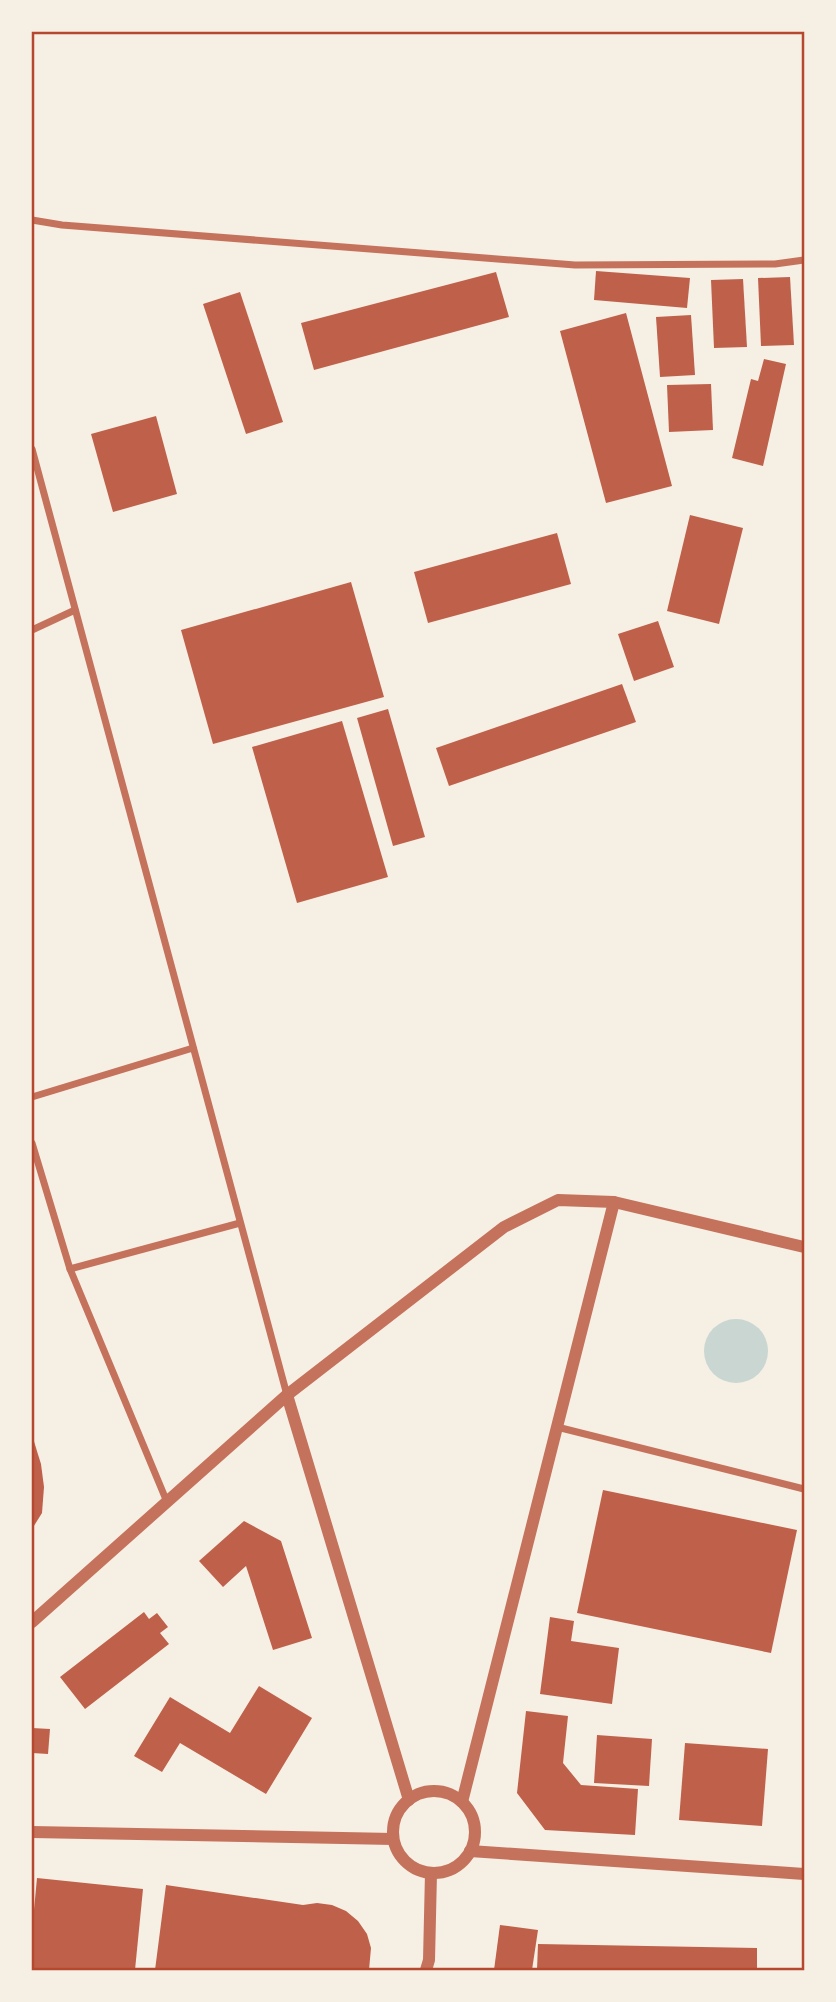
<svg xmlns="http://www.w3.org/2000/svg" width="836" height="2002" font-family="Literata,serif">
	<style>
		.water { fill: #c9d6d2 }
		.building { fill: #bf614a }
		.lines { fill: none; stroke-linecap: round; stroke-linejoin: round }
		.minor { stroke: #c5725c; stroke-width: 7 }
		.tertiary { stroke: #c5725c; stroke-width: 12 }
		.neatline { fill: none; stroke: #b5482f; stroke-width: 2.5 }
	</style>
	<rect width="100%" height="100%" fill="#f6efe4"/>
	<circle class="water" cx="736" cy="1351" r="32"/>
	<g class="building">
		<polygon points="596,271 690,278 687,308 594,300"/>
		<polygon points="496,272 509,317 314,370 301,323"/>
		<polygon points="790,277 794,345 761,346 758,278"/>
		<polygon points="743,279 747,347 714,348 711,280"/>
		<polygon points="240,292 283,422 246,434 203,304"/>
		<polygon points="626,313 672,486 606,503 560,331"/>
		<polygon points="691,315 695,375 660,377 656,317"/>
		<polygon points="764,359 786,364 763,466 732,458 751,379 758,381"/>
		<polygon points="711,384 713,430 669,432 667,385"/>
		<polygon points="156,416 177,494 113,512 91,434"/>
		<polygon points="690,515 743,528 719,624 667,611"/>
		<polygon points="557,533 571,584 428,623 414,572"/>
		<polygon points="351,582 384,697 213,744 181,630"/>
		<polygon points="658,621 674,667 634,681 618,634"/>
		<polygon points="622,684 636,722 449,786 436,748"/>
		<polygon points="388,709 425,837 393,846 357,718"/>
		<polygon points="342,721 388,877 297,903 252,747"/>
		<polygon points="32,1435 41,1464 44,1487 42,1513 32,1529"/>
		<polygon points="603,1490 797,1530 771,1653 577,1613"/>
		<polygon points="244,1521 281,1541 312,1638 273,1650 246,1566 223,1587 199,1561"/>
		<polygon points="144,1612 149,1619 157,1613 168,1627 160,1633 169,1644 85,1709 60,1677"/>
		<polygon points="550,1617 574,1621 571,1641 619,1648 612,1704 540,1694"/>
		<polygon points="259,1686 312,1718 266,1794 180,1743 162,1772 134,1756 170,1697 230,1733"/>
		<polygon points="526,1711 568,1716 563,1763 581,1785 638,1789 635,1835 545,1830 517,1793"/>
		<polygon points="32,1728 50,1729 48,1754 32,1753"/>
		<polygon points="597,1735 652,1739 649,1786 594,1783"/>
		<polygon points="685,1743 768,1749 762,1826 679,1820"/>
		<polygon points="37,1878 143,1889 135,1970 32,1970 32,1931"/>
		<polygon points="166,1885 303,1905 317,1903 332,1905 346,1911 358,1921 367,1934 371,1948 369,1970 155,1970"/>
		<polygon points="500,1925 538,1930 532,1970 494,1970"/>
		<polygon points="538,1944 757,1948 757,1970 537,1970"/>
	</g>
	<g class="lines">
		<g class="minor">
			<polyline points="32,220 62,225 575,265 775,264 804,260"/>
			<polyline points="32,449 287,1395"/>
			<polyline points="32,630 75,610"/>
			<polyline points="32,1097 193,1048"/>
			<polyline points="32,1143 70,1269 167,1502"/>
			<polyline points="70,1269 240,1223"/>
			<polyline points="557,1427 804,1489"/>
		</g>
		<g class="tertiary">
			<polyline points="287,1395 409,1800"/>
			<polyline points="32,1622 287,1395 504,1227 558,1200 614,1202 804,1247"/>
			<circle cx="434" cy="1832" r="41"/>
			<polyline points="462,1802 614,1202"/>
			<polyline points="32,1832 393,1839"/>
			<polyline points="470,1851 804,1874"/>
			<polyline points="426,1970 429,1960 431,1873"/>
		</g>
	</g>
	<rect width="836" height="2002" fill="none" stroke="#f6efe4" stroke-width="66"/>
	<rect x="33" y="33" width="770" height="1936" class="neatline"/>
</svg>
